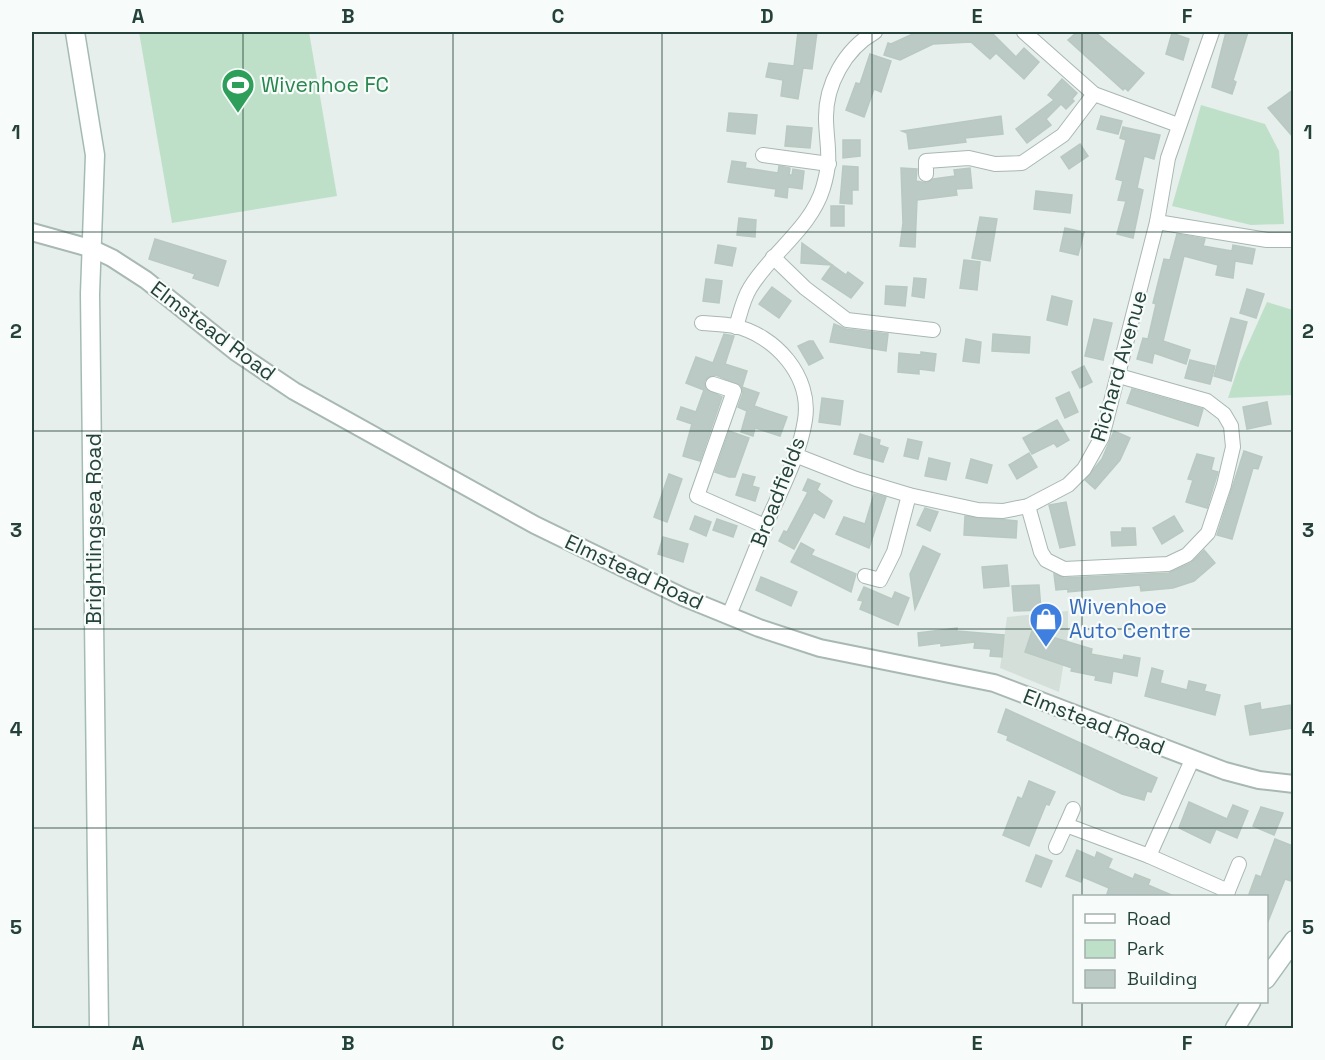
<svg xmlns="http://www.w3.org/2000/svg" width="1325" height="1060" font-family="'Space Grotesk',sans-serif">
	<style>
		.built { fill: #d4dfda }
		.green { fill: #bfe0c8 }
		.building { fill: #bbcac4; stroke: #b8c9c2; stroke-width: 1.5 }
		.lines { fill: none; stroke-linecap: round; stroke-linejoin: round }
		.minor-casing { stroke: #a8b8b2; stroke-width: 16 }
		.tertiary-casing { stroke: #a8b8b2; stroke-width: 20 }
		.secondary-casing { stroke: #a4bbb3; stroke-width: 21 }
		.minor { stroke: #fff; stroke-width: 14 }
		.tertiary { stroke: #fff; stroke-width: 16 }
		.secondary { stroke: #fff; stroke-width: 18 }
		.grid { fill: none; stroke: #24423a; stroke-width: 1.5; stroke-opacity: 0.55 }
		.labels { text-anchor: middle; stroke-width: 4.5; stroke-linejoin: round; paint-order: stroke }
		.leisure-label { font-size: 21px; fill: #27864d; stroke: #f7fbf9; text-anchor: start }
		.street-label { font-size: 21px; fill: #24423a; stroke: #f7fbf9 }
		.shop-label { font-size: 21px; fill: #366cbe; stroke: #f7fbf9; text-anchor: start }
		.neatline { fill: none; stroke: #24423a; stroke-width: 2 }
		.grid-label { font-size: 20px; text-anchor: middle; font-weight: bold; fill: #24423a }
	</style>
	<rect width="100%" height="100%" fill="#e6efeb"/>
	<polygon class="built" points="1068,611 1068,636 1059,692 1000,668 1007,617"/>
	<g class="green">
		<polygon points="139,32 309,32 337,196 172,223"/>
		<polygon points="1201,105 1265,124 1279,151 1284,224 1251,225 1172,206"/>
		<polygon points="1267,302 1293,310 1293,395 1228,398 1240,362"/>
	</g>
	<g class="building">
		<polygon points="798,32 817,32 812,69 803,68 798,99 781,96 783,80 766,77 769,63 794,66"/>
		<polygon points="917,32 991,32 1016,57 1024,48 1039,62 1024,79 996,53 990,59 971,42 933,44 900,60 884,55 888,43 891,44"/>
		<polygon points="1077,32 1095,32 1144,73 1128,91 1125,88 1123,90 1068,40"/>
		<polygon points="1226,32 1248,32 1233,80 1236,82 1232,94 1212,87"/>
		<polygon points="1172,33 1189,39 1183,60 1166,54"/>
		<polygon points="870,54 891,61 881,92 874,89 864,117 846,110 856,83 860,84"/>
		<polygon points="1062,79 1077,93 1072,99 1074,101 1066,109 1061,104 1046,119 1051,125 1027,143 1016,129 1054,100 1048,95"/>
		<polygon points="1293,90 1293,137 1268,108"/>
		<polygon points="729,113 757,115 755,134 727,131"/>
		<polygon points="1001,116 1003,134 965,138 966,142 909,149 907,133 902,131"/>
		<polygon points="1101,116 1122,121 1118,134 1097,129"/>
		<polygon points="787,126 812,128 810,148 785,146"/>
		<polygon points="1123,127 1160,135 1154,159 1144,156 1137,188 1143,190 1133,238 1117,234 1126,201 1118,200 1123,181 1116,179 1126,140 1120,138"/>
		<polygon points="843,140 860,140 860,156 843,158"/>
		<polygon points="1080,144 1088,156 1069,169 1061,157"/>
		<polygon points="732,161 746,163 745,168 778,173 779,166 790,168 789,175 792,175 793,169 804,171 802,189 788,187 787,198 775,196 776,189 728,182"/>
		<polygon points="843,166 858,167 858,190 852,190 852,204 840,203"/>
		<polygon points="901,168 917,169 916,181 927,183 933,179 955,176 954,170 970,168 972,188 956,189 957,195 917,200 915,247 900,246 903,223"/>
		<polygon points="1036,191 1072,195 1070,213 1034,209"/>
		<rect x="831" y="206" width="13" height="20"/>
		<polygon points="980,217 997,219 990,261 972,258"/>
		<polygon points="739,218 756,220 755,237 737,235"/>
		<polygon points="1065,228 1084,232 1078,255 1060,251"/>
		<polygon points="1177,234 1205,239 1203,246 1232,251 1233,245 1255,249 1252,264 1235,261 1233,278 1216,275 1218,265 1184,256 1163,341 1190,350 1186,364 1154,353 1152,363 1137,359 1143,338 1148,339 1156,304 1153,303 1164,259 1170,260"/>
		<polygon points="155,239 226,261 218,286 193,278 195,274 149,259"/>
		<polygon points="802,243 846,275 848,272 863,283 851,298 822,279 832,265 801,263"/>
		<polygon points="718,245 736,248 732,266 715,263"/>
		<polygon points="964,260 980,262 977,290 960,288"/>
		<polygon points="914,278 926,279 924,298 912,296"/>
		<polygon points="706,279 722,281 719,303 703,301"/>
		<polygon points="886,286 907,287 905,306 885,304"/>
		<polygon points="772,287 791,301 779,318 759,304"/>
		<polygon points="1247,289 1264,294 1256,318 1240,313"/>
		<polygon points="1052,296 1072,301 1067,325 1047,320"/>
		<polygon points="1231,318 1247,322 1231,381 1214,376"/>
		<polygon points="1094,319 1112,323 1103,360 1085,356"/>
		<polygon points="834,324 846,329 888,334 886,351 830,342"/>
		<polygon points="724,334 734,336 725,364 747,371 742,387 759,393 754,406 787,417 780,436 755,428 753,436 741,432 747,411 738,407 743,393 741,386 716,375 708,377 704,382 706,389 722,397 700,461 683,456 692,424 677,419 681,407 696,412 704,390 686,383 696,357 713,363"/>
		<polygon points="993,334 1030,337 1029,353 992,351"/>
		<polygon points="966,339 981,342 979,363 963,361"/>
		<polygon points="809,341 813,341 823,358 809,365 798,346"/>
		<polygon points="921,352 936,354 934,371 919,369 919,374 898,372 899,353 921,355"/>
		<polygon points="1190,360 1215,366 1210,384 1185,378"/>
		<polygon points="1084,366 1092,382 1080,388 1072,372"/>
		<polygon points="1132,389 1203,409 1198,426 1127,403"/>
		<polygon points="1069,392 1078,412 1065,418 1056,398"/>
		<polygon points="822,398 843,401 840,425 819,422"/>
		<polygon points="1267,402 1271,424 1247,429 1243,407"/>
		<polygon points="1057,420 1069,440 1057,447 1054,443 1032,454 1023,438"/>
		<polygon points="729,431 749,438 735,477 729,477 715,472"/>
		<polygon points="1114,431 1130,438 1120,460 1095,489 1085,480 1102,459"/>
		<polygon points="860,434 880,440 879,445 888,448 883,462 854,454"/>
		<polygon points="908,439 922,442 918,459 904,456"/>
		<polygon points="1244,451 1262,457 1258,469 1253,468 1232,539 1217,535"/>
		<polygon points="1029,453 1037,467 1017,479 1009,465"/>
		<polygon points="1197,454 1214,458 1211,470 1218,472 1207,508 1186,502 1193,480 1188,479"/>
		<polygon points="929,458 950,463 946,480 925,476"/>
		<polygon points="971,459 992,465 987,483 966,478"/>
		<polygon points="669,474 682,479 667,522 654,517"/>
		<polygon points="743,474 755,477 752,486 759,488 755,501 736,495"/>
		<polygon points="808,479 820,484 817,490 832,501 824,518 814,512 794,549 779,541 784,531 787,532 808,492 803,490"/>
		<polygon points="874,494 886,497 869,548 836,534 844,517 865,524"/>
		<polygon points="1066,502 1075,545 1060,548 1049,505"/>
		<polygon points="925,508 938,512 930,531 917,525"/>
		<polygon points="695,516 711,522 706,536 690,529"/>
		<polygon points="965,516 1017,521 1016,538 964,535"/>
		<polygon points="1174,516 1183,531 1162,544 1153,528"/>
		<polygon points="717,519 737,526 733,537 713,530"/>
		<polygon points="1122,528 1135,528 1136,545 1112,546 1111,532 1122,532"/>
		<polygon points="663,537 688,544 683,562 658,554"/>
		<polygon points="801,543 814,550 811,555 856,574 851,592 791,562"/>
		<polygon points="923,546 940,554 915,609 910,574"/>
		<polygon points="1204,550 1215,563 1194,581 1173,588 1141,591 1140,585 1068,592 1068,589 1056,590 1054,574 1064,578 1169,573 1191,563"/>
		<polygon points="1007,565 1009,586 984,588 982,567"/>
		<polygon points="761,577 797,592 791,606 756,590"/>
		<polygon points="1039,585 1041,610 1014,611 1012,586"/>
		<polygon points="864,587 892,599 895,592 909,598 898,625 860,609 863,601 858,600"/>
		<polygon points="957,628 957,631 1004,635 1002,657 990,656 991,649 974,648 975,642 941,646 941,643 919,646 918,633"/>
		<polygon points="1032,631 1092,649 1091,654 1123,660 1124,655 1140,658 1137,676 1113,671 1111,683 1095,680 1096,676 1071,671 1072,668 1025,652"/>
		<polygon points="1152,668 1163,671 1160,683 1187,690 1189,681 1206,685 1204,691 1220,695 1215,715 1145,696"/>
		<polygon points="1260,703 1261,710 1290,705 1293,728 1250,735 1245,706"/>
		<polygon points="1006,709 1157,778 1151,792 1147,791 1144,800 1122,794 1007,740 1008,736 998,732"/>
		<polygon points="1029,781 1055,792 1049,805 1046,804 1029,846 1003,835 1018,797 1022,799"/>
		<polygon points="1189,802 1227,819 1233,805 1248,811 1237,838 1216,829 1210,843 1179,828"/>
		<polygon points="1261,807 1283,813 1274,835 1253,826"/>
		<polygon points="1275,839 1293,846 1293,873 1291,881 1285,879 1267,924 1266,897 1248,897 1256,875 1261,877"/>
		<polygon points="1077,850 1095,858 1097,852 1112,859 1108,868 1133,879 1135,874 1150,880 1148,885 1176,897 1106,897 1109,888 1083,877 1081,882 1066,876"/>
		<polygon points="1036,855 1052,861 1041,887 1026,881"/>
	</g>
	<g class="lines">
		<g class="minor-casing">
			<g id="minor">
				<polyline points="1024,32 1094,94 1178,125"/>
				<polyline points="763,155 829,164"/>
				<polyline points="926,174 926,161 969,158 995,164 1022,163 1063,135 1094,94"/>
				<polyline points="1157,222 1267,240 1294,240"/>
				<polyline points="773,257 805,288 847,320 933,330"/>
				<path d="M702,323C713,324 724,324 734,326C775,335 812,376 805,420C800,454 781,490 767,522C754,553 742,584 729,615"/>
				<path d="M736,327C740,314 743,299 750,288C771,253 811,228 823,188C832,158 827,149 826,120C825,85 845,49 875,32"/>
				<polyline points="713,384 734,391 697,496 765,526"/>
				<polyline points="795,455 856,479 909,495 978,510 1003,511 1028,506 1068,485 1084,469 1102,437 1157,222 1168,158 1212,32"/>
				<polyline points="1028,506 1041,552 1046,560 1064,569 1168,564 1187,555 1208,533 1224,485 1233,447 1231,426 1224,414 1207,401 1119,376"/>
				<polyline points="865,576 880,580 894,552 909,495"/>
				<polyline points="1066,825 1073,809"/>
				<polyline points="1056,847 1066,825 1149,856 1228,891 1225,896"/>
				<polyline points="1149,856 1192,760"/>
				<polyline points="1228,891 1239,864"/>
			</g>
		</g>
		<g class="tertiary-casing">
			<polyline id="tertiary" points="32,232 93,249 112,258 146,280 236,352 294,391 535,525 683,597 759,628 820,648 994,683 1225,771 1259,780 1294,784"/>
		</g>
		<g class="secondary-casing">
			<g id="secondary">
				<polyline points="75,32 95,155 90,294 99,1028"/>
				<polyline points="1266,979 1294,940"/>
				<polyline points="1235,1028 1251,1002"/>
			</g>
		</g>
		<use href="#minor" class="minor"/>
		<use href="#tertiary" class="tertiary"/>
		<use href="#secondary" class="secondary"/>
	</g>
	<path class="grid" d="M243,32V1028M453,32V1028M662,32V1028M872,32V1028M1082,32V896M32,232H1294M32,431H1294M32,629H1294M32,828H1294M1082,1002V1028"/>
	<defs>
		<g id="stadium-pin" transform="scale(1.725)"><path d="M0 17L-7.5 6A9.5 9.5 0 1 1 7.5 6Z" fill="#2e9e5b" stroke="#f7fbf9"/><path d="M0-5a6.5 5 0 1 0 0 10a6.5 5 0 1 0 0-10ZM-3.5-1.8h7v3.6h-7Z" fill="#fff"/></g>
		<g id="shop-pin" transform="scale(1.725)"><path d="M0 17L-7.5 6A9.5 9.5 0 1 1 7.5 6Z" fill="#3f7fe0" stroke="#f7fbf9"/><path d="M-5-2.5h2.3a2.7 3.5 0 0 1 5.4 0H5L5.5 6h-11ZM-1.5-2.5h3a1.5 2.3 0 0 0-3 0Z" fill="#fff"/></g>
	</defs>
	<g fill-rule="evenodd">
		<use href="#stadium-pin" x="238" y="85"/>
		<use href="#shop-pin" x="1046" y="619"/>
	</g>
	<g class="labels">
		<g class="leisure-label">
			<text x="261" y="92">Wivenhoe FC</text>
		</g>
		<g class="street-label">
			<text transform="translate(213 331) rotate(37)" y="7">Elmstead Road</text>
			<text transform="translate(1119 366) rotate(-74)" y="7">Richard Avenue</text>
			<text transform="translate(778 492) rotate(-69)" y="7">Broadfields</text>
			<text transform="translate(94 529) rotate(-90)" y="7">Brightlingsea Road</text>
			<text transform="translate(634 572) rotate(25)" y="7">Elmstead Road</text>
			<text transform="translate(1094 722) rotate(21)" y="7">Elmstead Road</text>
		</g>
		<g class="shop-label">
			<text x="1069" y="614">Wivenhoe<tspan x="1069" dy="24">Auto Centre</tspan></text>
		</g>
	</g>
	<rect width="1325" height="1060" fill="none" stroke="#f7fbf9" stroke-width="66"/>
	<rect x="1073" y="895" width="195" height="108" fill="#f7fbf9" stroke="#a3b1ad" stroke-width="1.5"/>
	<rect x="1085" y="914" width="30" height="9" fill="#ffffff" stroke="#a3b1ad" stroke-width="1.5"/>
	<text x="1127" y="925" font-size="18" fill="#24423a">Road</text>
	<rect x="1085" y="940" width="30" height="18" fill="#bfe0c8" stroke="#a3b1ad" stroke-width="1.5"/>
	<text x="1127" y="955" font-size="18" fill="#24423a">Park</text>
	<rect x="1085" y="970" width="30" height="18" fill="#bbcac4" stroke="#a3b1ad" stroke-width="1.5"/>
	<text x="1127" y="985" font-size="18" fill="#24423a">Building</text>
	<rect x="33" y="33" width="1259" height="994" class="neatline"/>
	<g class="grid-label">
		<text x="138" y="23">A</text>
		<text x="348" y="23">B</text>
		<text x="558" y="23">C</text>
		<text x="767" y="23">D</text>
		<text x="977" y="23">E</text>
		<text x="1187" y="23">F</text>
		<text x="16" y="139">1</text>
		<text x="1308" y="139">1</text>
		<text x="16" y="338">2</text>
		<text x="1308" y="338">2</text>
		<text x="16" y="537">3</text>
		<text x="1308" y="537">3</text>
		<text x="16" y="736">4</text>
		<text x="1308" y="736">4</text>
		<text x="16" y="934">5</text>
		<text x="1308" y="934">5</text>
		<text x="138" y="1050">A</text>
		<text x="348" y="1050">B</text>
		<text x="558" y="1050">C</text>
		<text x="767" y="1050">D</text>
		<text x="977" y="1050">E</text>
		<text x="1187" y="1050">F</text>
	</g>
</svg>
